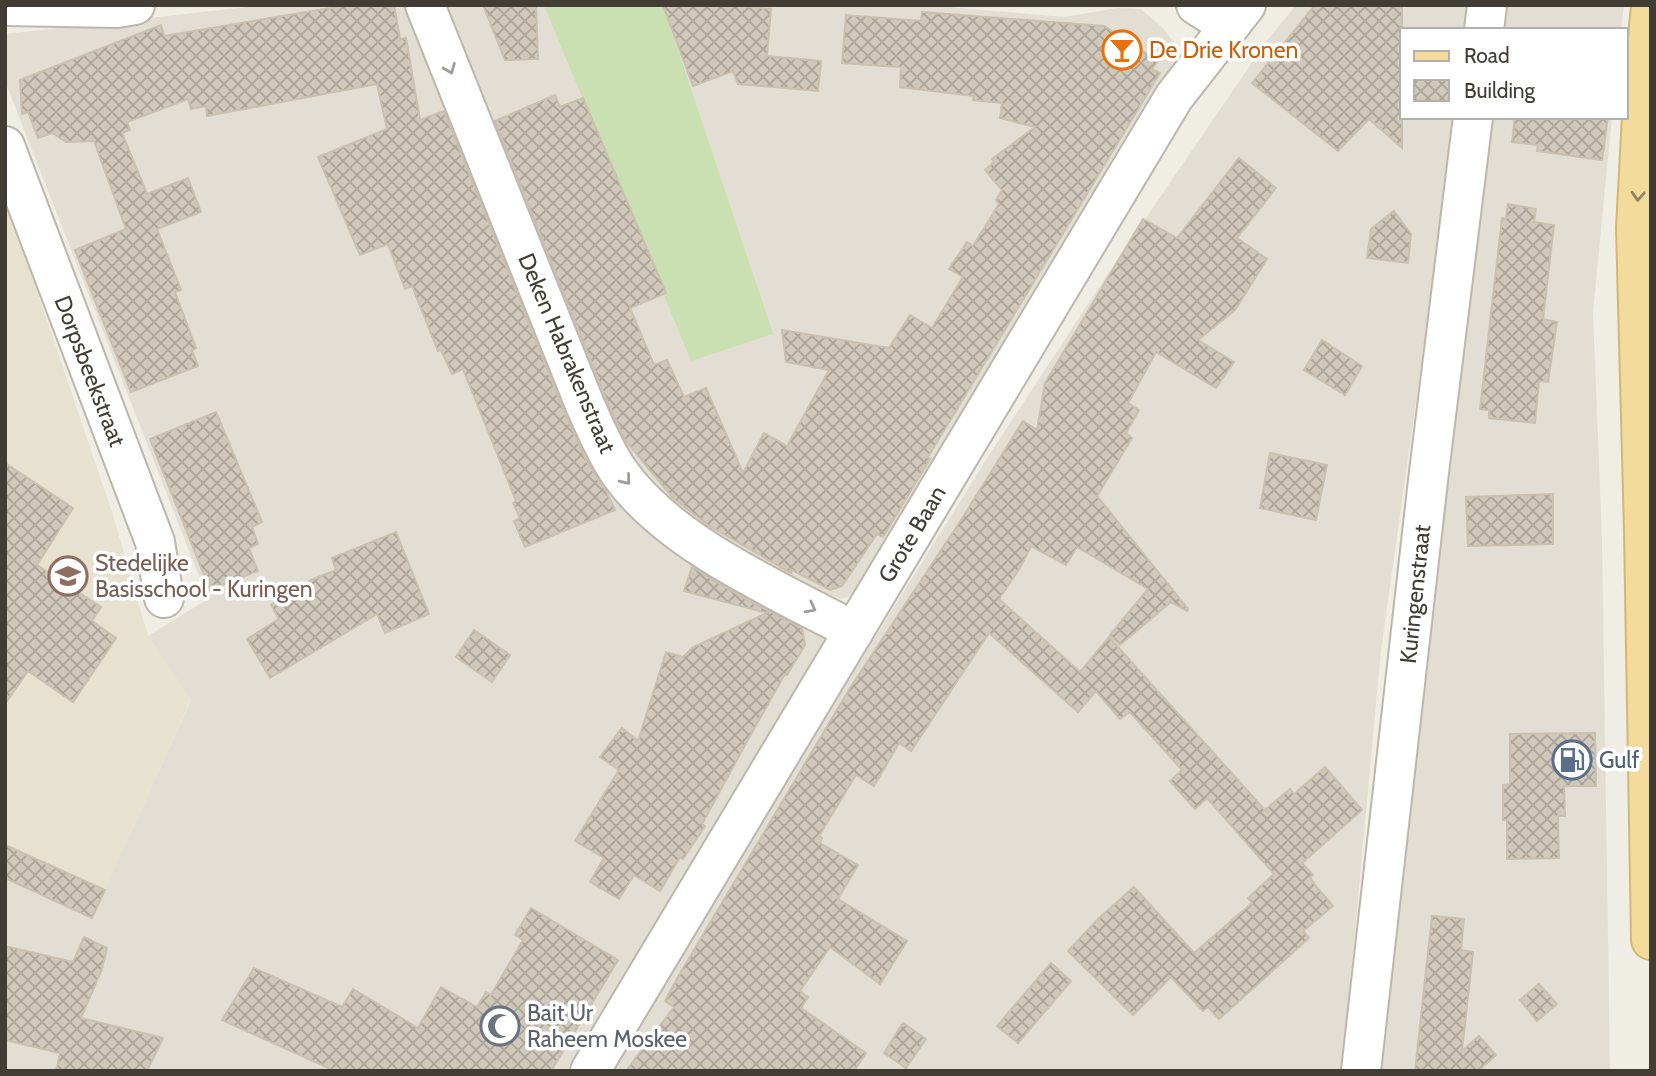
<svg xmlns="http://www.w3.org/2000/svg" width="1656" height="1076" font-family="Cabin,sans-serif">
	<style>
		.residential { fill: #e3ded3 }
		.education { fill: #e7e1d0 }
		.grass { fill: #cae0b2 }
		.building { fill: url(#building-cross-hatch); stroke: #cac0af; stroke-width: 2 }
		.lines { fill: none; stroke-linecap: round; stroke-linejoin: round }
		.street-casing { stroke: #bdb7ab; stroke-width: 42 }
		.primary-casing { stroke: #d4b86e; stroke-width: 42 }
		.street { stroke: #fff; stroke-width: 38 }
		.primary { stroke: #f2db9c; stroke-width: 38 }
		.oneway { stroke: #a09e9a }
		.oneway2 { stroke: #918463 }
		.labels { text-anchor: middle; stroke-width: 7; stroke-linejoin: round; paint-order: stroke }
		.food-label { font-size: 23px; fill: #c56008; stroke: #fff; text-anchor: start }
		.street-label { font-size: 23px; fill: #413d35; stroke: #fff }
		.education-label { font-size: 23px; fill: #785e54; stroke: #fff; text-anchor: start }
		.service-label { font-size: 23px; fill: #4e5e75; stroke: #fff; text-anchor: start }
		.worship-label { font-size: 23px; fill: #5b616d; stroke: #fff; text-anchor: start }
	</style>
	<defs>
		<pattern id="building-cross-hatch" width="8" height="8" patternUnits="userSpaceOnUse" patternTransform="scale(1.75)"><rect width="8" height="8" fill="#d0c8bb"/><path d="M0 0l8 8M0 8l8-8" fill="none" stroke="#aaa499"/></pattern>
	</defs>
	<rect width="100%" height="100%" fill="#f0ede4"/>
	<g class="residential">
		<polygon points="265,5 412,5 605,475 623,508 662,539 837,637 567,1071 5,1071 5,845 105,889 191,700 148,636 208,599 5,81 5,34"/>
		<polygon points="448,5 925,5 1064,17 1117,8 1141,9 1164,29 1176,46 1175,68 856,594 841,599 816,589 702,530 664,501 629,454 444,11 450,9"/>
		<polygon points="1296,5 1471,5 1468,30 1402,30 1402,117 1456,117 1381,650 1342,1071 609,1071 753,832 993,449 1109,272 1266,42"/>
		<polygon points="1502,5 1624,5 1621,30 1499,30"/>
		<polygon points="1488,117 1612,117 1593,312 1602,540 1610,1071 1376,1071"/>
	</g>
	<polygon class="education" points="5,196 113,515 148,636 191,699 105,890 5,845"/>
	<polygon class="grass" points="544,5 663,5 773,334 691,361"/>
	<g class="building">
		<polygon points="348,5 394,5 400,39 406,38 420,120 444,111 565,414 585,458 606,491 615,510 525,547 514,521 520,518 513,503 516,501 463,369 452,374 441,350 438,351 412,286 405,289 388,244 360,255 318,157 387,129 377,84 207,116 206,106 191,109 188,99 127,122 130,130 122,133 147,194 188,178 201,212 157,229 181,290 175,292 196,348 192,350 198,366 131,392 75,250 126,229 94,141 66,142 52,133 38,138 28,112 22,114 20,80 161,25 164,36"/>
		<polygon points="483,5 536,5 538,59 505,60"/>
		<polygon points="663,5 729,5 771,9 767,56 821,61 818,91 738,84 733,71 693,86"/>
		<polygon points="1315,5 1402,5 1402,148 1369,119 1338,151 1252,83"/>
		<polygon points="922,12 1104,26 1158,61 1152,69 1160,73 928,457 930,459 883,537 877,534 842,586 830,590 790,569 791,573 708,525 672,497 625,440 605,396 495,121 555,95 560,107 583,98 666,293 630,308 654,365 667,360 684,397 706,388 743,473 764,433 787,446 829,370 786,362 782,330 889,348 910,315 932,328 963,277 949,269 967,242 973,246 999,204 996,200 1002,190 985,170 994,162 992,159 1035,127 1000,118 1002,103 973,100 974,96 900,87 901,67 842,63 846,15 921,21"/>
		<polygon points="1515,117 1608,117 1602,160 1537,151 1538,145 1512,142"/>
		<polygon points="1239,158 1276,188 1237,238 1267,259 1235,310 1198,340 1234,362 1216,388 1156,352 1128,403 1139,410 1126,433 1132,438 1097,496 1188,609 1187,611 1171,602 1120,645 1110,635 1148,589 1077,547 1066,565 1031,546 1020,568 999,599 1080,672 1109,637 1265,810 1290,789 1294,794 1325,767 1362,810 1302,863 1313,875 1310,877 1315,885 1333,906 1303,931 1309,938 1219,1019 1208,1007 1203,1011 1171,977 1133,1015 1068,951 1099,918 1134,887 1194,953 1252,903 1248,898 1274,874 1207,798 1195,809 1170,781 1182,770 1130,712 1120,719 1096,691 1078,712 989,633 911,751 899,743 874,786 856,775 819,836 822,838 820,843 858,865 838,899 907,941 880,984 830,947 800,991 808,997 801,1008 866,1053 854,1071 626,1071 674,1007 665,1001 679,975 850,688 963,517 1023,421 1037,430 1045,383 1143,219 1177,238"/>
		<polygon points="1508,204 1536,209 1534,222 1554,225 1543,319 1557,322 1548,382 1539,381 1535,423 1489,418 1489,410 1480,409 1502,218 1506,219"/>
		<polygon points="1394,211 1411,234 1408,263 1367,258 1371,229"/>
		<polygon points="1322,340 1362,366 1345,395 1304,370"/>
		<polygon points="216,412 262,522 252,527 258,544 249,548 258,571 210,590 150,439"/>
		<polygon points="1270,453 1327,465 1316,520 1260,508"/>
		<polygon points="5,463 73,508 37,565 101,607 92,621 116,638 73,702 28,671 5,704"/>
		<polygon points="1553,494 1553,544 1468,546 1466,497"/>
		<polygon points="396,532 429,614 385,633 377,614 270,678 247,639 279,619 271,605 311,580 336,570 332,558"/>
		<polygon points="692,567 749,601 802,628 805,645 787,675 785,674 750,736 702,824 705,826 683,859 680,857 660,891 634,875 619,899 590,882 604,858 575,841 619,770 600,757 622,728 638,741 666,652 683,657 693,647 767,613 684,591"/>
		<polygon points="474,630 510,655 492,682 456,657"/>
		<polygon points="1595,733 1596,786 1564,786 1565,816 1558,816 1559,858 1507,859 1507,820 1503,820 1503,785 1510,784 1510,734"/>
		<polygon points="5,845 105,890 92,918 5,878"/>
		<polygon points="531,908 618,960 551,1071 335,1071 222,1020 254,968 342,1007 353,989 418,1028 441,987 477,1007 486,992 491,995 523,940 515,935"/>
		<polygon points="1432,916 1464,919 1461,950 1473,952 1462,1051 1479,1036 1496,1055 1478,1071 1415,1071"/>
		<polygon points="84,937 107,948 102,969 81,1018 163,1038 147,1071 56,1071 60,1053 5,1040 5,946 73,962"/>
		<polygon points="1051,963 1071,981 1018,1043 997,1026"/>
		<polygon points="1539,984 1557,1004 1537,1021 1520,1000"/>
		<polygon points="903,1023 926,1039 906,1068 884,1053"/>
	</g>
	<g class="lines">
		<g class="street-casing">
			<g id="street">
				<path d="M425,5L585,405C595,427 605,452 619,472C668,543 779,591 854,631"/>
				<polyline points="1196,5 1229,26"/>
				<polyline points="5,6 117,8 135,5"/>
				<polyline points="1484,30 1487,5"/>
				<polyline points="5,146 155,542 164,598"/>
				<polyline points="590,1071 1174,97 1246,5"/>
				<polyline points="1361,1071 1429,472 1473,117"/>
			</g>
		</g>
		<g class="primary-casing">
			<polyline id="primary" points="1651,6 1644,79 1636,228 1644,531 1651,940"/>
		</g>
		<use href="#street" class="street"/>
		<use href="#primary" class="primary"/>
	</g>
	<defs><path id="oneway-chevron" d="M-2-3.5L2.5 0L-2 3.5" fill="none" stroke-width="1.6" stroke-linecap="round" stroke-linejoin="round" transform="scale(1.75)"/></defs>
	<g class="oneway">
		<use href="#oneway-chevron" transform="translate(450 69) rotate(68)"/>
		<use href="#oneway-chevron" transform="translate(626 480) rotate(51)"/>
		<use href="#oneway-chevron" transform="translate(811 608) rotate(28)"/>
	</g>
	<use class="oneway2" href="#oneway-chevron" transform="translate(1638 196) rotate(93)"/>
	<defs>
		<g id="bar-ring" transform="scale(2.0125)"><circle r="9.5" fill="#fff" stroke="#e8710a" stroke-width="1.5"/><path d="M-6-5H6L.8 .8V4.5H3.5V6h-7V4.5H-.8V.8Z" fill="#e8710a"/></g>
		<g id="school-ring" transform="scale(2.0125)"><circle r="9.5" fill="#fff" stroke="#8d6e63" stroke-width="1.5"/><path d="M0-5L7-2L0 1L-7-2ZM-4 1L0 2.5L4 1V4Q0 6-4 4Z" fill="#8d6e63"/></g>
		<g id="fuel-ring" transform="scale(2.0125)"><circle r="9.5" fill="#fff" stroke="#5c6f8a" stroke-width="1.5"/><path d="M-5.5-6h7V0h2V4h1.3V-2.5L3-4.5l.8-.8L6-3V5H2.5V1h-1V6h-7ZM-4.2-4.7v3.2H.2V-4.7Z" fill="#5c6f8a"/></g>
		<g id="mosque-ring" transform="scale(2.0125)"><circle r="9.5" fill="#fff" stroke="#6b7280" stroke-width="1.5"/><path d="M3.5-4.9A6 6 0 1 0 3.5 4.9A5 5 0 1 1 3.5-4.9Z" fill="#6b7280"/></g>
	</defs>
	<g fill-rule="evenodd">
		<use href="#bar-ring" x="1122" y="50"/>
		<use href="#school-ring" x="68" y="576"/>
		<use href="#fuel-ring" x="1572" y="760"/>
		<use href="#mosque-ring" x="500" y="1026"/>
	</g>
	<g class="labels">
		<g class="food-label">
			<text x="1149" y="58">De Drie Kronen</text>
		</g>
		<g class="street-label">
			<text transform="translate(567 353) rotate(67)" y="8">Deken Habrakenstraat</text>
			<text transform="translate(90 371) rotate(69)" y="8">Dorpsbeekstraat</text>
			<text transform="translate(912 534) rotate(-59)" y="8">Grote Baan</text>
			<text transform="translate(1415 594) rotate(-84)" y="8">Kuringenstraat</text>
		</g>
		<g class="education-label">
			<text x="95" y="571">Stedelijke<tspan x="95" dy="26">Basisschool - Kuringen</tspan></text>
		</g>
		<g class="service-label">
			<text x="1599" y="768">Gulf</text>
		</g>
		<g class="worship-label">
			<text x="527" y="1021">Bait Ur<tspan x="527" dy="26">Raheem Moskee</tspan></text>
		</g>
	</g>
	<rect width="1656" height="1076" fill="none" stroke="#413d35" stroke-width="14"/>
	<rect x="1400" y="28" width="228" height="91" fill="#ffffff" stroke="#b3b1ae" stroke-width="2"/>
	<rect x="1414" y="51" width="35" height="10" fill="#f2db9c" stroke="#b3b1ae" stroke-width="2"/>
	<text x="1464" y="63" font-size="21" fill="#413d35">Road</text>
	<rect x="1414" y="80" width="35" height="21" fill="url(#building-cross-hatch)" stroke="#b3b1ae" stroke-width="2"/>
	<text x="1464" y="98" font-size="21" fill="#413d35">Building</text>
</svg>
